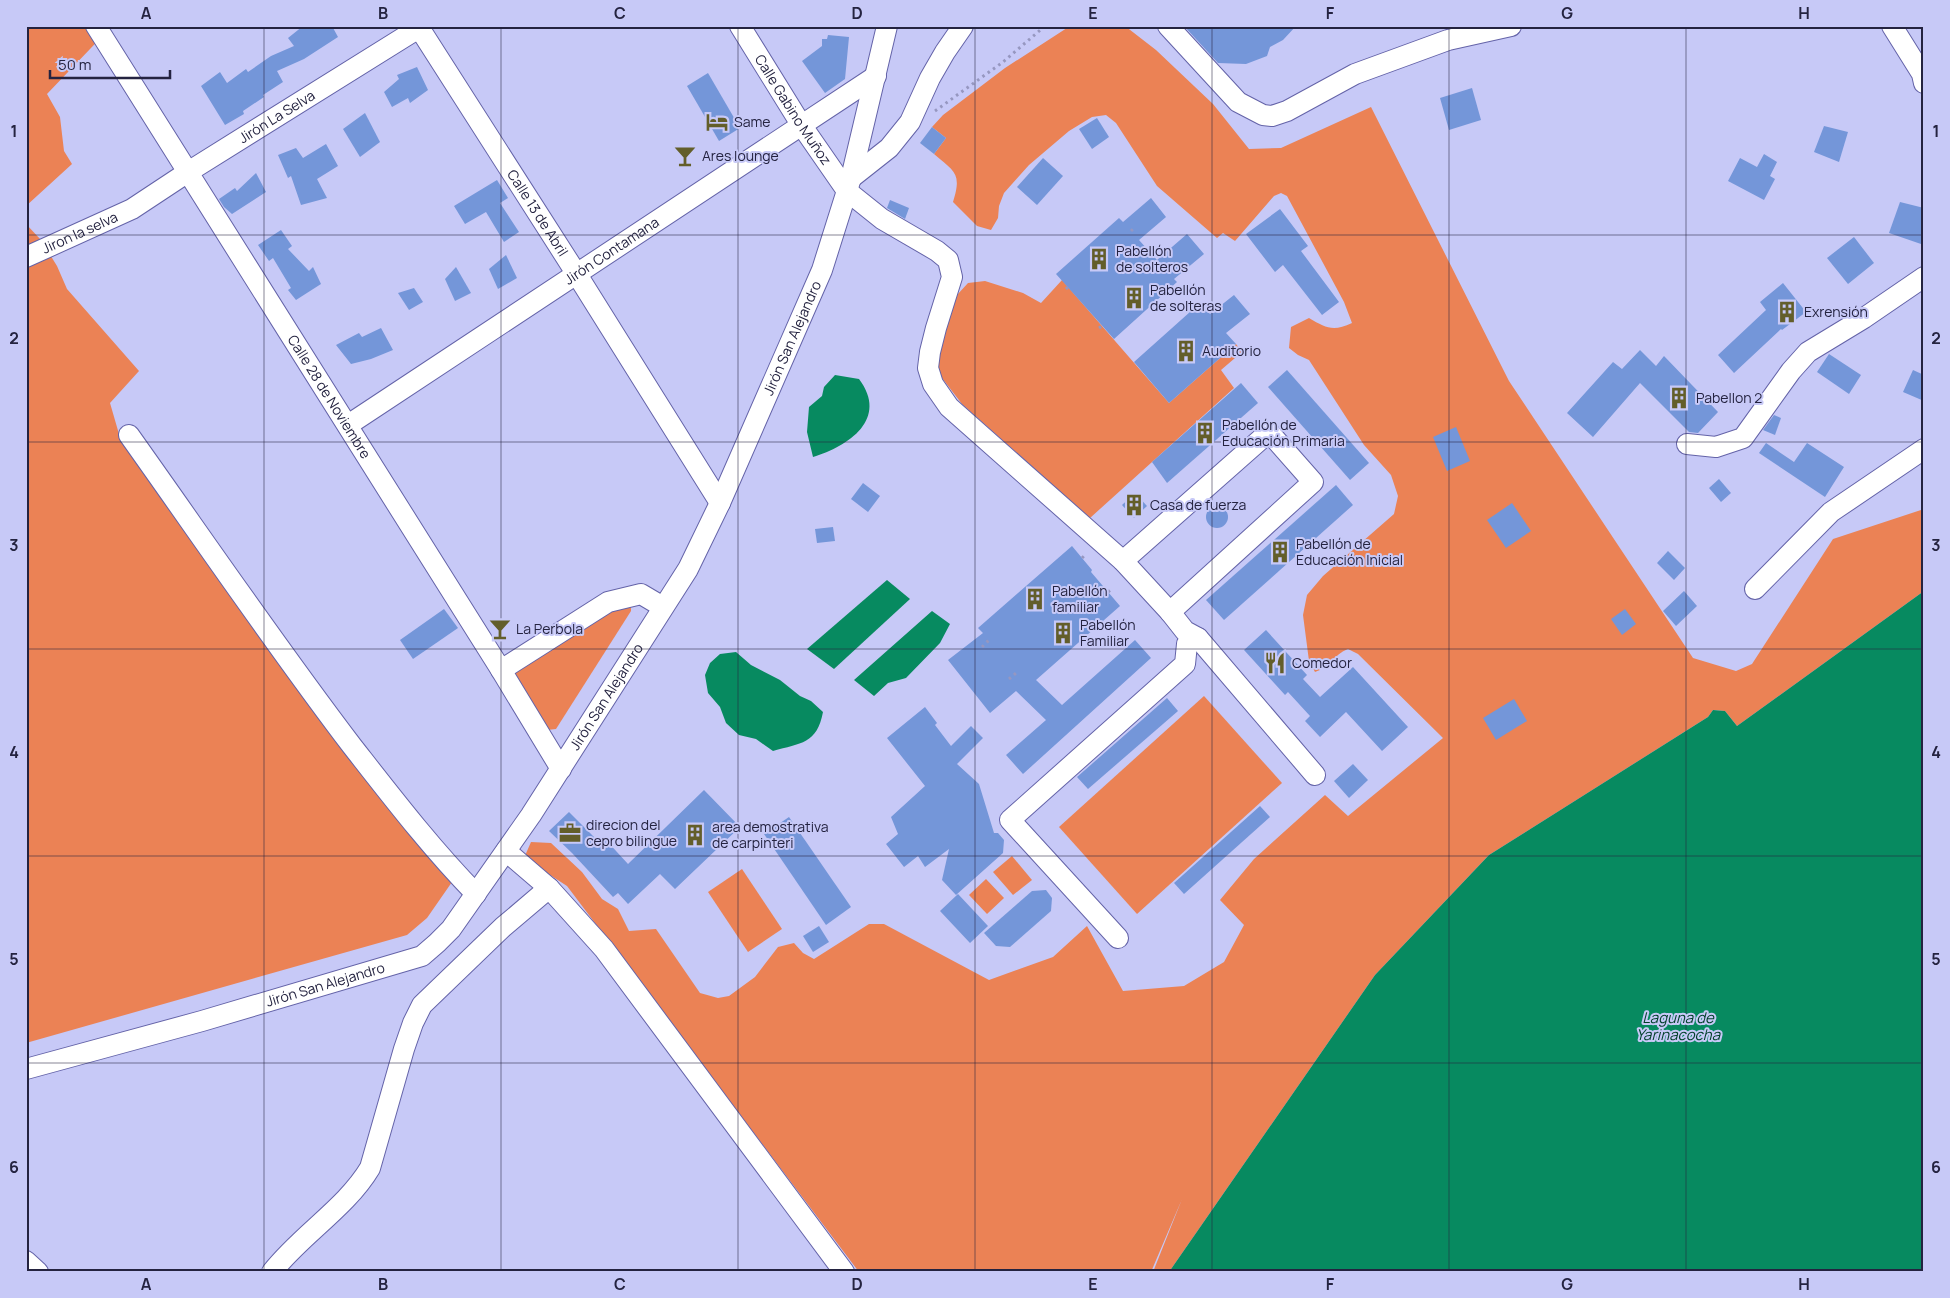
<svg xmlns="http://www.w3.org/2000/svg" width="1950" height="1298" font-family="Manrope,sans-serif">
	<style>
		.green { fill: #eb8255 }
		.water { fill: #078a60 }
		.building { fill: #7496d9 }
		.lines { fill: none; stroke-linecap: round; stroke-linejoin: round }
		.minor-casing { stroke: #6463a8; stroke-width: 22 }
		.path { stroke: #9697c0; stroke-width: 3; stroke-dasharray: 2.5 4; stroke-linecap: butt }
		.minor { stroke: #fff; stroke-width: 20 }
		.grid { fill: none; stroke: #242340; stroke-width: 1; stroke-opacity: 0.55 }
		.labels { text-anchor: middle; stroke-width: 4; stroke-linejoin: round; paint-order: stroke }
		.street-label { font-size: 14px; fill: #242340; stroke: #c7c9f7 }
		.poi-label { font-size: 14px; fill: #242340; stroke: #c7c9f7; text-anchor: start }
		.water-label { font-size: 15px; font-style: italic; fill: #003f29; stroke: #c7c9f7 }
		.neatline { fill: none; stroke: #242340; stroke-width: 2 }
		.grid-label { font-size: 16px; text-anchor: middle; font-weight: bold; fill: #242340 }
	</style>
	<rect width="100%" height="100%" fill="#c7c9f7"/>
	<g class="green">
		<polygon points="26,26 112,26 47,94 60,117 64,151 72,164 26,206"/>
		<path d="M1070,26H1125L1156,50L1213,104L1249,149L1281,148L1371,107L1509,381L1693,658L1736,671L1752,664L1833,539L1924,509V591L1737,726L1725,711L1713,710L1708,717L1489,855L1375,975L1169,1272H1153L1182,1199L1151,1272H859L567,886L524,858L531,842L551,843L582,872L602,899L618,909L629,931L656,929L700,993L718,998L729,996L755,977L778,947L794,943L803,953L814,959L869,924H884L989,980L1053,957L1087,926L1123,991L1184,986L1224,962L1244,925L1220,900L1254,859L1325,795L1348,816L1443,738L1358,654L1348,649C1334,654 1329,668 1315,672L1309,661L1303,615L1307,595L1323,576L1394,514L1398,496L1391,475L1364,445L1309,360L1298,355L1289,348L1291,327L1309,318C1326,328 1333,332 1352,323L1344,302L1287,196L1281,193L1274,196L1235,241L1223,233L1217,238L1157,186L1116,123L1106,115L1092,117L1069,131L1029,165L1004,193L999,206L998,218L991,230L977,226L953,202C962,173 955,172 934,154L946,138L932,127L943,115L1005,68Z"/>
		<polygon points="26,224 41,240 57,266 67,289 139,371 110,403 119,434 216,572 452,882 427,918 407,935 26,1043"/>
		<polygon points="1062,280 1169,403 1236,344 1242,352 1221,370 1234,388 1090,518 962,404 942,378 937,363 934,344 957,295 968,283 985,281 1023,293 1041,303"/>
		<polygon points="625,606 631,607 631,611 556,729 547,730 515,674 516,671 605,610"/>
		<polygon points="1204,696 1282,783 1137,914 1059,827"/>
		<polygon points="1012,856 1032,880 1013,895 993,872"/>
		<polygon points="742,869 782,929 748,952 708,892"/>
		<polygon points="986,879 1004,898 987,914 969,895"/>
	</g>
	<g class="water">
		<path d="M835,375L859,379C889,419 849,446 813,457L807,432L809,407L822,396L824,387Z"/>
		<polygon points="887,580 910,599 834,669 807,649"/>
		<polygon points="1924,591 1924,1272 1169,1272 1375,975 1489,855 1708,717 1713,710 1725,711 1737,726"/>
		<polygon points="932,611 950,624 940,643 906,678 888,683 874,696 854,680"/>
		<path d="M736,652L751,665L780,680L800,696L811,701L823,712C817,744 801,743 773,751L756,739L739,735L726,723L720,707L708,693L705,675L710,663L720,654Z"/>
	</g>
	<g class="building">
		<polygon points="303,26 332,26 338,37 304,59 277,71 283,82 263,95 264,97 243,111 244,114 225,125 201,86 220,72 227,83 246,69 248,72 271,56 294,46 288,38"/>
		<polygon points="1184,26 1296,26 1283,40 1270,47 1267,56 1246,64 1218,63"/>
		<polygon points="828,35 849,37 845,79 825,93 802,61 822,46 822,39 827,39"/>
		<polygon points="417,67 428,90 410,103 408,98 392,107 384,92 399,79 397,75"/>
		<polygon points="708,73 740,128 719,141 687,86"/>
		<polygon points="1472,88 1481,120 1449,130 1440,98"/>
		<polygon points="365,113 380,142 360,157 343,129"/>
		<polygon points="1097,118 1109,137 1092,149 1079,129"/>
		<polygon points="1824,126 1848,132 1839,162 1814,152"/>
		<polygon points="932,127 946,138 934,154 920,143"/>
		<polygon points="326,144 338,166 317,179 327,198 301,205 291,176 288,178 278,155 296,148 303,158"/>
		<polygon points="1764,154 1777,162 1770,176 1775,179 1764,200 1728,181 1740,158 1757,167"/>
		<polygon points="1043,158 1063,176 1037,205 1017,187"/>
		<polygon points="256,173 266,192 232,214 224,207 219,199 235,188 237,191"/>
		<polygon points="497,180 508,198 500,203 519,232 504,242 486,212 465,224 454,206"/>
		<polygon points="1151,198 1166,217 1139,240 1157,260 1187,234 1204,254 1174,279 1177,282 1114,339 1056,274 1119,218 1123,222"/>
		<polygon points="890,200 909,208 905,219 887,208"/>
		<polygon points="1900,202 1924,208 1924,237 1921,244 1889,233"/>
		<polygon points="1280,209 1308,246 1301,251 1339,302 1322,315 1283,265 1275,272 1246,234"/>
		<polygon points="281,230 292,246 288,249 309,271 313,267 321,284 296,300 288,290 291,288 273,258 269,261 258,245"/>
		<polygon points="1854,237 1874,263 1848,284 1827,258"/>
		<polygon points="506,255 517,278 498,289 489,269"/>
		<polygon points="456,267 471,293 455,301 445,279"/>
		<polygon points="1783,283 1806,312 1782,330 1781,329 1734,373 1718,355 1766,310 1760,302"/>
		<polygon points="414,288 423,302 409,310 398,293"/>
		<polygon points="1234,295 1250,314 1226,333 1236,344 1169,403 1134,362 1200,303 1210,314"/>
		<polygon points="381,328 393,350 371,359 351,364 336,345 359,333 362,337"/>
		<polygon points="1640,350 1656,366 1664,356 1718,412 1698,433 1689,432 1640,383 1593,437 1567,413 1613,362 1622,369"/>
		<polygon points="1829,354 1861,375 1849,394 1817,372"/>
		<polygon points="1287,370 1369,463 1350,480 1268,387"/>
		<polygon points="1913,370 1924,375 1924,401 1903,392"/>
		<polygon points="1241,383 1258,403 1167,483 1152,462"/>
		<polygon points="1774,415 1781,418 1775,435 1763,430"/>
		<polygon points="1456,427 1470,461 1447,471 1433,437"/>
		<polygon points="1766,443 1794,462 1807,443 1844,467 1825,497 1759,453"/>
		<polygon points="1719,479 1731,493 1721,502 1709,488"/>
		<polygon points="863,483 880,496 868,512 851,499"/>
		<polygon points="1336,485 1353,505 1224,620 1206,600"/>
		<polygon points="1135,493 1147,506 1134,518 1122,505"/>
		<polygon points="1512,503 1531,531 1506,548 1487,520"/>
		<circle cx="1217" cy="517" r="11"/>
		<polygon points="833,527 835,541 817,543 815,529"/>
		<polygon points="1072,546 1092,570 1091,572 1120,606 1036,680 1062,705 1135,640 1151,658 1023,774 1006,755 1046,720 1016,691 990,713 948,660 983,633 978,628"/>
		<polygon points="1668,551 1685,568 1674,580 1657,563"/>
		<polygon points="1684,591 1697,606 1676,626 1663,611"/>
		<polygon points="444,609 458,628 413,659 400,640"/>
		<polygon points="1625,609 1636,624 1622,635 1611,619"/>
		<polygon points="1266,630 1307,675 1303,679 1320,697 1353,667 1408,727 1382,751 1346,712 1320,737 1305,721 1310,716 1288,692 1285,695 1244,650"/>
		<polygon points="1167,698 1178,711 1088,789 1077,777"/>
		<polygon points="1514,699 1527,721 1496,740 1483,718"/>
		<polygon points="925,707 937,723 935,725 951,746 971,726 983,738 957,764 979,784 994,833 998,833 1004,840 1003,853 956,895 942,880 949,849 925,867 918,856 904,867 886,844 898,834 891,817 925,786 887,738"/>
		<polygon points="1353,764 1368,780 1349,798 1334,781"/>
		<polygon points="704,790 740,827 675,889 660,874 628,904 618,893 613,897 572,853 549,831 569,812 600,843 605,839 628,864"/>
		<polygon points="1260,806 1270,817 1184,894 1174,883"/>
		<polygon points="789,817 851,907 826,925 764,834"/>
		<polygon points="1046,890 1052,898 1051,911 1010,947 996,946 984,933 1032,891"/>
		<polygon points="958,894 988,926 970,943 940,911"/>
		<polygon points="819,926 829,942 813,952 803,936"/>
	</g>
	<g class="lines">
		<g class="minor-casing">
			<g id="minor">
				<path id="s1" d="M96,26L501,670L561,769"/>
				<path id="s2" d="M418,26L576,273L720,503"/>
				<path id="s3" d="M740,26L802,126L847,191L882,219L937,251L948,260L952,277L936,328L930,352L928,368L933,384L949,407L1123,561L1170,612L1185,631L1198,638L1315,775"/>
				<polyline points="1168,26 1238,102 1263,115 1272,116 1287,111 1355,74 1448,40 1511,26"/>
				<polyline points="1892,26 1922,74 1924,83"/>
				<polyline points="851,178 889,148 910,122 930,78 945,52 963,26"/>
				<path id="s4" d="M26,257L132,209L188,172L422,26"/>
				<path id="s5" d="M348,425L876,76"/>
				<path d="M129,435C203,539 275,645 352,746C392,797 431,848 476,894"/>
				<polyline points="1687,444 1716,447 1743,438 1791,371 1808,352 1864,318 1924,277"/>
				<polyline points="1123,561 1269,432 1313,482 1170,612"/>
				<polyline points="1755,589 1831,512 1924,449"/>
				<polyline points="501,670 608,602 641,594 663,607"/>
				<polyline points="506,851 549,888 604,949 844,1272"/>
				<polyline points="1118,938 1010,820 1185,664 1187,644 1198,638"/>
				<path id="s6" d="M26,1069L202,1021L422,956L437,943L451,929L531,815L688,569L720,503L822,270L851,178L887,26"/>
				<polyline points="26,1261 38,1272"/>
				<path d="M272,1272C302,1234 346,1208 370,1168L404,1049L413,1023L422,1005L503,927L549,888"/>
			</g>
		</g>
		<g class="path">
			<polyline points="935,111 1003,62 1045,26"/>
			<polyline points="1131,231 1133,229"/>
			<polyline points="1166,270 1168,268"/>
			<polyline points="1066,289 1068,287"/>
			<polyline points="1099,328 1102,326"/>
			<polyline points="1082,558 1085,555"/>
			<polyline points="1108,592 1113,588"/>
			<polyline points="982,647 989,640"/>
			<polyline points="1009,679 1016,673"/>
		</g>
		<use href="#minor" class="minor"/>
	</g>
	<path class="grid" d="M264,26V1272M501,26V1272M738,26V1272M975,26V1272M1212,26V1272M1449,26V1272M1686,26V1272M26,235H1924M26,442H1924M26,649H1924M26,856H1924M26,1063H1924"/>
	<defs>
		<g id="hotel-bare" transform="scale(1.725)"><path d="M-6-4.5h1.5V1H6V5H4.5V3h-9V5H-6ZM-4 0a1.8 1.8 0 1 1 3.6 0ZM.5 0V-2.5h3Q6-2.5 6 0Z" fill="#635e2a" stroke="#c7c9f7" stroke-width="2.5" paint-order="stroke"/></g>
		<g id="bar-bare" transform="scale(1.725)"><path d="M-6-5H6L.8 .8V4.5H3.5V6h-7V4.5H-.8V.8Z" fill="#635e2a" stroke="#c7c9f7" stroke-width="2.5" paint-order="stroke"/></g>
		<g id="building-bare" transform="scale(1.725)"><path d="M-4-6H4V6H1V3H-1V6H-4ZM-2.5-4.3h1.7v1.8h-1.7ZM.8-4.3h1.7v1.8H.8ZM-2.5-1h1.7V.8h-1.7ZM.8-1h1.7V.8H.8Z" fill="#635e2a" stroke="#c7c9f7" stroke-width="2.5" paint-order="stroke"/></g>
		<g id="restaurant-bare" transform="scale(1.725)"><path d="M-5-6h1v4h1v-4h1v4h1v-4h1v5L-1.5 .5V6h-2V.5L-5-1ZM5-6V6H3V1.5H1.5Q1.5-4 5-6Z" fill="#635e2a" stroke="#c7c9f7" stroke-width="2.5" paint-order="stroke"/></g>
		<g id="office-bare" transform="scale(1.725)"><path d="M-6-3h4V-5.5h4V-3h4V5H-6ZM-1-4.5V-3h2v-1.5ZM-6 0V1H6V0Z" fill="#635e2a" stroke="#c7c9f7" stroke-width="2.5" paint-order="stroke"/></g>
	</defs>
	<g fill-rule="evenodd">
		<use href="#hotel-bare" x="717" y="122"/>
		<use href="#bar-bare" x="685" y="156"/>
		<use href="#building-bare" x="1099" y="259"/>
		<use href="#building-bare" x="1134" y="298"/>
		<use href="#building-bare" x="1787" y="312"/>
		<use href="#building-bare" x="1186" y="351"/>
		<use href="#building-bare" x="1679" y="398"/>
		<use href="#building-bare" x="1205" y="433"/>
		<use href="#building-bare" x="1134" y="505"/>
		<use href="#building-bare" x="1280" y="552"/>
		<use href="#building-bare" x="1035" y="599"/>
		<use href="#bar-bare" x="500" y="629"/>
		<use href="#building-bare" x="1063" y="633"/>
		<use href="#restaurant-bare" x="1275" y="663"/>
		<use href="#office-bare" x="570" y="833"/>
		<use href="#building-bare" x="695" y="835"/>
	</g>
	<g class="labels">
		<g class="street-label">
			<text dy="5" stroke="none"><textPath href="#s3" startOffset="99">Calle Gabino Muñoz</textPath></text>
			<text dy="5" stroke="none"><textPath href="#s4" startOffset="288">Jirón La Selva</textPath></text>
			<text dy="5" stroke="none"><textPath href="#s2" startOffset="222">Calle 13 de Abril</textPath></text>
			<text dy="5" stroke="none"><textPath href="#s4" startOffset="59">Jiron la selva</textPath></text>
			<text dy="5" stroke="none"><textPath href="#s5" startOffset="316">Jirón Contamana</textPath></text>
			<text dy="5" stroke="none"><textPath href="#s6" startOffset="1136">Jirón San Alejandro</textPath></text>
			<text dy="5" stroke="none"><textPath href="#s1" startOffset="438">Calle 28 de Noviembre</textPath></text>
			<text dy="5" stroke="none"><textPath href="#s6" startOffset="731">Jirón San Alejandro</textPath></text>
			<text dy="5" stroke="none"><textPath href="#s6" startOffset="311">Jirón San Alejandro</textPath></text>
		</g>
		<g class="poi-label">
			<text x="734" y="127">Same</text>
			<text x="702" y="161">Ares lounge</text>
			<text x="1116" y="256">Pabellón<tspan x="1116" dy="16">de solteros</tspan></text>
			<text x="1150" y="295">Pabellón<tspan x="1150" dy="16">de solteras</tspan></text>
			<text x="1804" y="317">Exrensión</text>
			<text x="1202" y="356">Auditorio</text>
			<text x="1696" y="403">Pabellon 2</text>
			<text x="1222" y="430">Pabellón de<tspan x="1222" dy="16">Educación Primaria</tspan></text>
			<text x="1150" y="510">Casa de fuerza</text>
			<text x="1296" y="549">Pabellón de<tspan x="1296" dy="16">Educación Inicial</tspan></text>
			<text x="1052" y="596">Pabellón<tspan x="1052" dy="16">familiar</tspan></text>
			<text x="1080" y="630">Pabellón<tspan x="1080" dy="16">Familiar</tspan></text>
			<text x="516" y="634">La Perbola</text>
			<text x="1292" y="668">Comedor</text>
			<text x="586" y="830">direcion del<tspan x="586" dy="16">cepro bilingue</tspan></text>
			<text x="712" y="832">area demostrativa<tspan x="712" dy="16">de carpinteri</tspan></text>
		</g>
		<g class="water-label">
			<text x="1678" y="1023">Laguna de<tspan x="1678" dy="17">Yarinacocha</tspan></text>
		</g>
	</g>
	<rect width="1950" height="1298" fill="none" stroke="#c7c9f7" stroke-width="55"/>
	<path d="M50 70v8h120v-8" fill="none" stroke="#242340" stroke-width="2.5"/>
	<text x="58" y="70" font-size="15" fill="#242340" stroke="#c7c9f7" stroke-width="4" paint-order="stroke">50 m</text>
	<rect x="28" y="28" width="1894" height="1242" class="neatline"/>
	<g class="grid-label">
		<text x="146" y="19">A</text>
		<text x="383" y="19">B</text>
		<text x="620" y="19">C</text>
		<text x="857" y="19">D</text>
		<text x="1093" y="19">E</text>
		<text x="1330" y="19">F</text>
		<text x="1567" y="19">G</text>
		<text x="1804" y="19">H</text>
		<text x="14" y="137">1</text>
		<text x="1936" y="137">1</text>
		<text x="14" y="344">2</text>
		<text x="1936" y="344">2</text>
		<text x="14" y="551">3</text>
		<text x="1936" y="551">3</text>
		<text x="14" y="758">4</text>
		<text x="1936" y="758">4</text>
		<text x="14" y="965">5</text>
		<text x="1936" y="965">5</text>
		<text x="14" y="1173">6</text>
		<text x="1936" y="1173">6</text>
		<text x="146" y="1290">A</text>
		<text x="383" y="1290">B</text>
		<text x="620" y="1290">C</text>
		<text x="857" y="1290">D</text>
		<text x="1093" y="1290">E</text>
		<text x="1330" y="1290">F</text>
		<text x="1567" y="1290">G</text>
		<text x="1804" y="1290">H</text>
	</g>
</svg>
